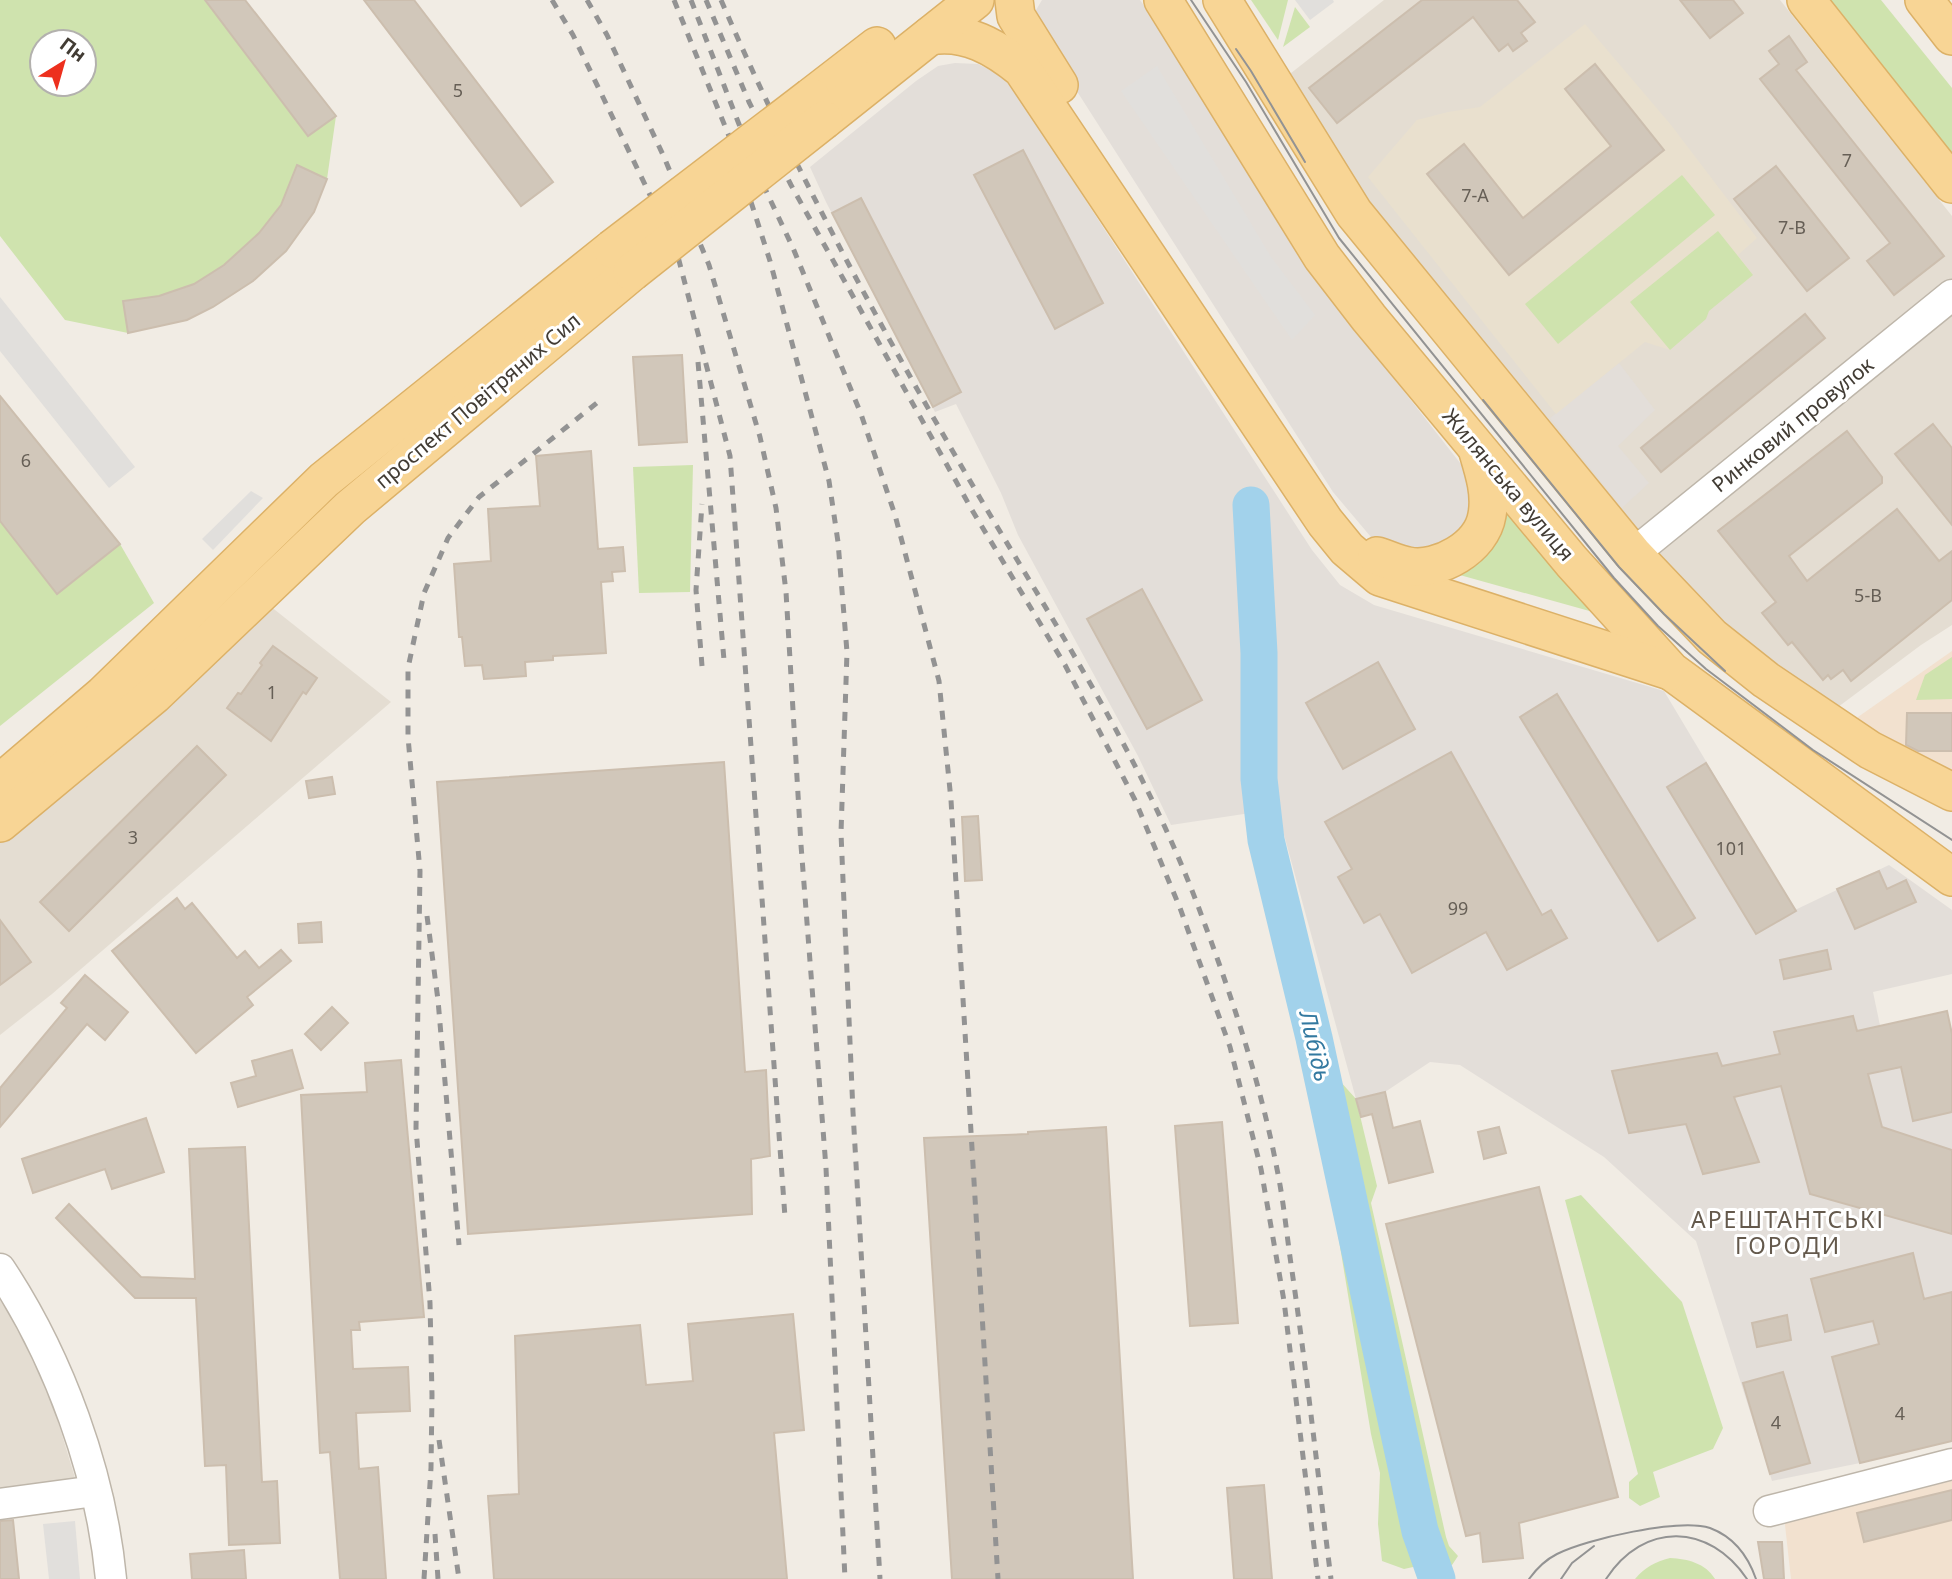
<svg xmlns="http://www.w3.org/2000/svg" width="1952" height="1579" font-family="'Noto Sans',sans-serif">
	<style>
		.residential { fill: #e4ddd2 }
		.commercial { fill: #f2e1cf }
		.industrial { fill: #e3ded9 }
		.education { fill: #e9e0ce }
		.green { fill: #cfe3ae; fill-rule: evenodd }
		.parking { fill: #e1dfdc }
		.lines { fill: none; stroke-linecap: round; stroke-linejoin: round }
		.river { stroke: #a2d2eb; stroke-width: 37 }
		.building { fill: #d1c7ba; stroke: #ccbeae; stroke-width: 2 }
		.minor-casing { stroke: #beb6aa; stroke-width: 33 }
		.major-casing { stroke: #dcb167; stroke-width: 40 }
		.minor { stroke: #fff; stroke-width: 30 }
		.major { stroke: #f8d595; stroke-width: 37 }
		.tram { stroke: #939393; stroke-width: 2 }
		.rail { stroke: #939393; stroke-width: 5; stroke-dasharray: 9 9; stroke-linecap: butt }
		.major-bridge-casing { stroke: #dcb167; stroke-width: 40; stroke-linecap: butt }
		.major-bridge { stroke: #f8d595; stroke-width: 37 }
		.labels { text-anchor: middle; stroke-width: 6; stroke-linejoin: round; paint-order: stroke }
		.number-label { font-size: 18px; fill: #665f56 }
		.street-label { font-size: 21px; fill: #423c34; stroke: #fff }
		.water-label { font-size: 23px; font-style: italic; fill: #3379a0; stroke: #fff }
		.neighbourhood-label { font-size: 23px; letter-spacing: 2px; fill: #64594c; stroke: #fff }
	</style>
	<rect width="100%" height="100%" fill="#f1ece4"/>
	<g class="residential">
		<polygon points="1384,0 1780,0 1952,216 1952,280 1635,539 1367,203 1286,77"/>
		<polygon points="1952,311 1952,625 1921,645 1830,713 1770,670 1650,555"/>
		<polygon points="265,602 391,702 52,994 0,1035 0,830"/>
		<polygon points="0,1295 44,1375 78,1488 0,1495"/>
	</g>
	<g class="commercial">
		<polygon points="1952,651 1952,783 1854,727 1858,717"/>
		<polygon points="1952,1472 1952,1579 1791,1579 1784,1516"/>
	</g>
	<g class="industrial">
		<polygon points="1042,0 1140,0 1162,31 1298,256 1471,477 1474,512 1441,555 1376,543 1333,492 1064,71 1033,15"/>
		<polygon points="955,63 978,64 1000,75 1015,91 1312,550 1340,585 1374,605 1664,691 1795,910 1889,865 1952,910 1952,974 1873,992 1882,1035 1901,1067 1913,1120 1952,1112 1952,1441 1860,1463 1772,1481 1696,1241 1604,1157 1460,1065 1430,1062 1385,1092 1356,1099 1277,809 1171,825 1138,756 1018,535 1001,493 956,404 935,412 826,202 810,167 916,81 938,66"/>
		<polygon points="1619,363 1655,410 1618,446 1649,483 1622,508 1550,418"/>
	</g>
	<polygon class="education" points="1585,24 1671,125 1757,238 1738,255 1753,275 1709,311 1706,319 1670,350 1645,342 1556,414 1368,177 1417,120 1448,112 1480,107"/>
	<g class="green">
		<path d="M0,0H245L336,116L327,179L314,212L286,251L253,281L213,307L187,320L128,333L65,320L0,236ZM42,42H84V84H42Z"/>
		<polygon points="1251,0 1288,0 1278,40"/>
		<polygon points="1829,0 1881,0 1952,88 1952,153"/>
		<polygon points="1295,7 1310,27 1283,47"/>
		<polygon points="1682,175 1715,215 1558,344 1525,304"/>
		<polygon points="1718,231 1753,275 1709,311 1706,319 1670,350 1630,302"/>
		<polygon points="0,396 120,544 154,603 0,726"/>
		<polygon points="693,465 690,592 639,593 633,467"/>
		<polygon points="1501,506 1593,612 1449,572"/>
		<polygon points="1952,657 1952,699 1916,700 1925,675"/>
		<path d="M1331,1071L1356,1099L1377,1186L1371,1203L1446,1537L1449,1546L1458,1556L1452,1565L1427,1564L1404,1569L1382,1561L1378,1524L1380,1473L1371,1434L1331,1192C1333,1165 1328,1156 1322,1131C1318,1112 1316,1093 1316,1074Z"/>
		<polygon points="1581,1195 1682,1302 1723,1428 1713,1449 1653,1472 1660,1497 1640,1506 1629,1498 1629,1482 1638,1474 1565,1200"/>
		<path d="M1670,1558C1688,1559 1705,1563 1715,1579H1635C1645,1567 1655,1562 1670,1558Z"/>
	</g>
	<g class="parking">
		<polygon points="1295,0 1333,0 1334,2 1310,20"/>
		<polygon points="1157,66 1271,257 1315,315 1292,340 1121,91"/>
		<polygon points="0,297 135,467 109,488 0,351"/>
		<polygon points="251,491 263,498 213,550 202,539"/>
		<polygon points="75,1521 80,1579 49,1579 43,1524"/>
	</g>
	<g class="lines">
		<polyline class="river" points="1251,505 1259,653 1259,779 1266,840 1314,1038 1420,1531 1437,1579"/>
	</g>
	<g class="building">
		<polygon points="205,0 245,0 336,116 308,136"/>
		<polygon points="364,0 414,0 553,182 521,206"/>
		<polygon points="1422,0 1517,0 1535,22 1521,33 1527,41 1513,51 1508,44 1499,51 1473,17 1337,123 1309,88"/>
		<polygon points="1680,0 1733,0 1743,13 1710,38"/>
		<polygon points="1789,36 1807,62 1796,70 1944,256 1894,295 1867,261 1890,243 1760,79 1779,64 1769,51"/>
		<polygon points="1595,64 1664,150 1509,275 1427,174 1464,144 1523,218 1611,146 1565,89"/>
		<polygon points="1023,150 1103,303 1055,329 974,175"/>
		<polygon points="297,165 327,179 314,212 286,251 253,281 213,307 187,320 128,333 123,301 159,296 194,284 224,265 259,233 281,205"/>
		<polygon points="1776,166 1849,258 1807,291 1734,199"/>
		<polygon points="861,198 961,392 933,407 832,213"/>
		<polygon points="1805,314 1825,338 1661,472 1641,448"/>
		<polygon points="682,355 687,442 639,445 633,357"/>
		<polygon points="0,396 120,544 57,594 0,521"/>
		<polygon points="1933,424 1952,448 1952,525 1895,454"/>
		<polygon points="1847,431 1882,477 1882,483 1789,556 1807,581 1897,509 1939,561 1952,551 1952,600 1851,681 1843,670 1831,679 1828,675 1823,680 1792,642 1788,645 1762,613 1776,602 1718,531"/>
		<polygon points="591,451 598,549 623,547 625,571 612,572 613,581 601,582 606,653 553,656 553,660 525,662 526,676 484,679 482,665 465,666 462,637 459,637 454,564 491,561 488,509 540,506 536,456"/>
		<polygon points="1142,589 1202,700 1147,729 1087,619"/>
		<polygon points="273,646 317,678 306,694 303,692 271,741 227,708 238,693 241,694 262,665 260,663"/>
		<polygon points="1378,662 1415,729 1343,769 1306,703"/>
		<polygon points="1557,694 1695,918 1658,941 1520,717"/>
		<polygon points="1907,713 1952,713 1952,751 1918,751 1906,745"/>
		<polygon points="197,746 226,775 69,931 40,902"/>
		<polygon points="1451,752 1542,915 1551,910 1567,938 1507,970 1486,932 1412,973 1380,914 1364,923 1338,877 1352,869 1325,822"/>
		<polygon points="724,762 745,1072 766,1070 770,1156 751,1159 752,1214 468,1234 437,782"/>
		<polygon points="1706,763 1796,911 1756,934 1667,787"/>
		<polygon points="332,777 335,794 309,798 306,781"/>
		<polygon points="978,816 982,880 965,881 962,817"/>
		<polygon points="1879,871 1887,889 1906,880 1916,902 1855,929 1837,889"/>
		<polygon points="177,898 185,909 192,903 237,958 245,951 259,968 281,950 291,961 247,997 253,1005 196,1053 112,951"/>
		<polygon points="0,920 31,962 0,985"/>
		<polygon points="321,922 322,942 299,943 298,924"/>
		<polygon points="1827,950 1831,969 1784,979 1780,960"/>
		<polygon points="85,975 128,1012 105,1040 87,1024 0,1127 0,1088 67,1008 61,1003"/>
		<polygon points="332,1007 348,1023 321,1050 305,1034"/>
		<polygon points="1947,1011 1952,1034 1952,1112 1913,1121 1901,1067 1868,1074 1882,1127 1952,1150 1952,1234 1810,1194 1781,1086 1734,1097 1759,1162 1703,1174 1686,1124 1629,1133 1612,1071 1717,1053 1722,1066 1780,1054 1774,1032 1853,1016 1857,1031"/>
		<polygon points="292,1050 303,1088 238,1107 231,1083 256,1076 252,1061"/>
		<polygon points="401,1060 424,1317 359,1322 360,1330 351,1330 353,1369 408,1367 410,1411 356,1413 359,1469 378,1467 386,1579 340,1579 330,1452 320,1453 301,1095 367,1092 365,1063"/>
		<polygon points="1385,1092 1393,1128 1420,1121 1433,1172 1389,1183 1372,1114 1361,1117 1356,1099"/>
		<polygon points="146,1118 164,1172 112,1189 105,1169 33,1193 22,1159"/>
		<polygon points="1222,1122 1238,1323 1190,1326 1175,1126"/>
		<polygon points="1106,1127 1133,1579 952,1579 924,1138 1028,1134 1028,1132"/>
		<polygon points="1499,1127 1506,1153 1484,1159 1478,1132"/>
		<polygon points="245,1147 262,1482 277,1481 280,1543 229,1545 226,1465 205,1466 196,1298 135,1298 56,1218 69,1204 141,1277 195,1279 189,1149"/>
		<polygon points="1539,1187 1618,1497 1519,1523 1523,1558 1483,1562 1480,1533 1466,1536 1386,1224"/>
		<polygon points="1913,1253 1924,1299 1952,1292 1952,1441 1860,1463 1832,1357 1879,1344 1873,1321 1825,1332 1811,1279"/>
		<polygon points="793,1314 804,1430 774,1433 787,1579 494,1579 488,1496 519,1494 515,1336 640,1325 646,1385 693,1381 688,1324"/>
		<polygon points="1787,1315 1791,1340 1757,1347 1752,1323"/>
		<polygon points="1783,1372 1810,1463 1770,1474 1743,1383"/>
		<polygon points="1264,1485 1272,1579 1234,1579 1227,1488"/>
		<polygon points="1952,1490 1952,1520 1864,1542 1857,1513"/>
		<polygon points="13,1520 19,1579 0,1579 0,1521"/>
		<polygon points="1758,1542 1782,1542 1784,1579 1764,1579"/>
		<polygon points="244,1550 246,1579 192,1579 190,1554"/>
	</g>
	<g class="lines">
		<g class="minor-casing">
			<g id="minor">
				<polyline points="1633,554 1952,295"/>
				<path d="M0,1269C59,1358 101,1473 111,1579"/>
				<polyline points="0,1504 95,1491"/>
				<polyline points="1769,1511 1952,1464"/>
			</g>
		</g>
		<g class="major-casing">
			<g id="major">
				<polyline points="1014,0 1016,16 1059,85"/>
				<polyline points="1163,0 1322,257 1369,318 1572,562 1671,671 1952,877"/>
				<polyline points="1222,0 1354,213 1633,554 1712,637 1766,680 1870,750 1952,792"/>
				<polyline points="1806,0 1952,184"/>
				<polyline points="1924,0 1952,36"/>
				<path d="M930,36C966,30 995,47 1022,69L1325,522L1347,549L1380,577L1670,671"/>
				<polyline points="811,97 877,46"/>
				<polyline points="824,120 975,0"/>
				<path d="M1377,556C1387,559 1398,564 1408,566C1439,572 1482,547 1487,515C1491,494 1484,472 1478,452"/>
				<polyline points="0,783 103,695 324,480 612,249"/>
				<polyline points="0,823 154,695 350,508 632,272"/>
			</g>
		</g>
		<use href="#minor" class="minor"/>
		<use href="#major" class="major"/>
		<g class="tram">
			<polyline points="1191,0 1246,82 1339,238 1614,578 1658,626 1706,669 1813,750 1952,840"/>
			<polyline points="1236,49 1251,71 1305,162"/>
			<polyline points="1483,400 1619,567 1664,614 1725,671"/>
			<path d="M1529,1579C1537,1568 1545,1560 1557,1554C1586,1539 1680,1518 1710,1528C1734,1537 1748,1556 1756,1579"/>
			<polyline points="1561,1579 1572,1563 1594,1546"/>
			<path d="M1606,1579C1644,1521 1709,1523 1747,1579"/>
		</g>
		<g class="rail">
			<polyline points="552,0 573,35 676,249 730,456 785,1217"/>
			<polyline points="587,0 607,35 664,157 709,265 760,437 776,508 786,592 801,845 826,1168 845,1579"/>
			<polyline points="674,0 733,146 770,261 829,481 838,542 847,652 841,833 853,1112 880,1579"/>
			<polyline points="691,0 759,176 793,248 861,414 895,515 939,681 951,800 998,1579"/>
			<polyline points="706,0 749,102 791,185 972,510 1065,665 1135,800 1180,908 1230,1047 1261,1169 1284,1301 1318,1579"/>
			<path d="M721,0C796,174 887,340 983,503C1061,634 1144,763 1198,906C1230,991 1260,1080 1277,1169C1284,1203 1287,1238 1292,1271C1307,1374 1318,1476 1331,1579"/>
			<polyline points="698,362 724,660"/>
			<polyline points="702,666 696,590 702,504"/>
			<polyline points="427,916 438,1000 459,1245"/>
			<polyline points="439,1440 459,1579"/>
			<polyline points="435,1534 438,1579"/>
			<polyline points="424,1579 431,1468 432,1395 430,1303 416,1128 420,871 408,737 408,668 424,593 448,538 479,497 603,398"/>
		</g>
		<g class="major-bridge-casing">
			<g id="major-bridge">
				<polyline points="612,249 811,97"/>
				<polyline points="632,272 824,120"/>
			</g>
		</g>
		<use href="#major-bridge" class="major-bridge"/>
	</g>
	<g class="labels">
		<g class="number-label">
			<text x="458" y="97">5</text>
			<text x="1847" y="167">7</text>
			<text x="1475" y="202">7-А</text>
			<text x="1792" y="234">7-В</text>
			<text x="26" y="467">6</text>
			<text x="1868" y="602">5-В</text>
			<text x="272" y="699">1</text>
			<text x="133" y="844">3</text>
			<text x="1731" y="855">101</text>
			<text x="1458" y="915">99</text>
			<text x="1900" y="1420">4</text>
			<text x="1776" y="1429">4</text>
		</g>
		<g class="street-label">
			<text transform="translate(478 401) rotate(-40)" y="7">проспект Повітряних Сил</text>
			<text transform="translate(1793 425) rotate(-39)" y="7">Ринковий провулок</text>
			<text transform="translate(1508 485) rotate(50)" y="7">Жилянська вулиця</text>
		</g>
		<g class="water-label">
			<text transform="translate(1315 1046) rotate(77)" y="8">Либідь</text>
		</g>
		<g class="neighbourhood-label">
			<text x="1788" y="1228">АРЕШТАНТСЬКІ<tspan x="1788" dy="26">ГОРОДИ</tspan></text>
		</g>
	</g>
	<g transform="translate(63 63) rotate(37)"><circle r="33" fill="#ffffff" stroke="#b3b1ae" stroke-width="2"/>
	<path d="M0-5L12 26L0 18L-12 26Z" fill="#ed301e"/>
	<text y="-10" font-size="19" font-weight="bold" text-anchor="middle" fill="#423c34">Пн</text>
	</g>
</svg>
